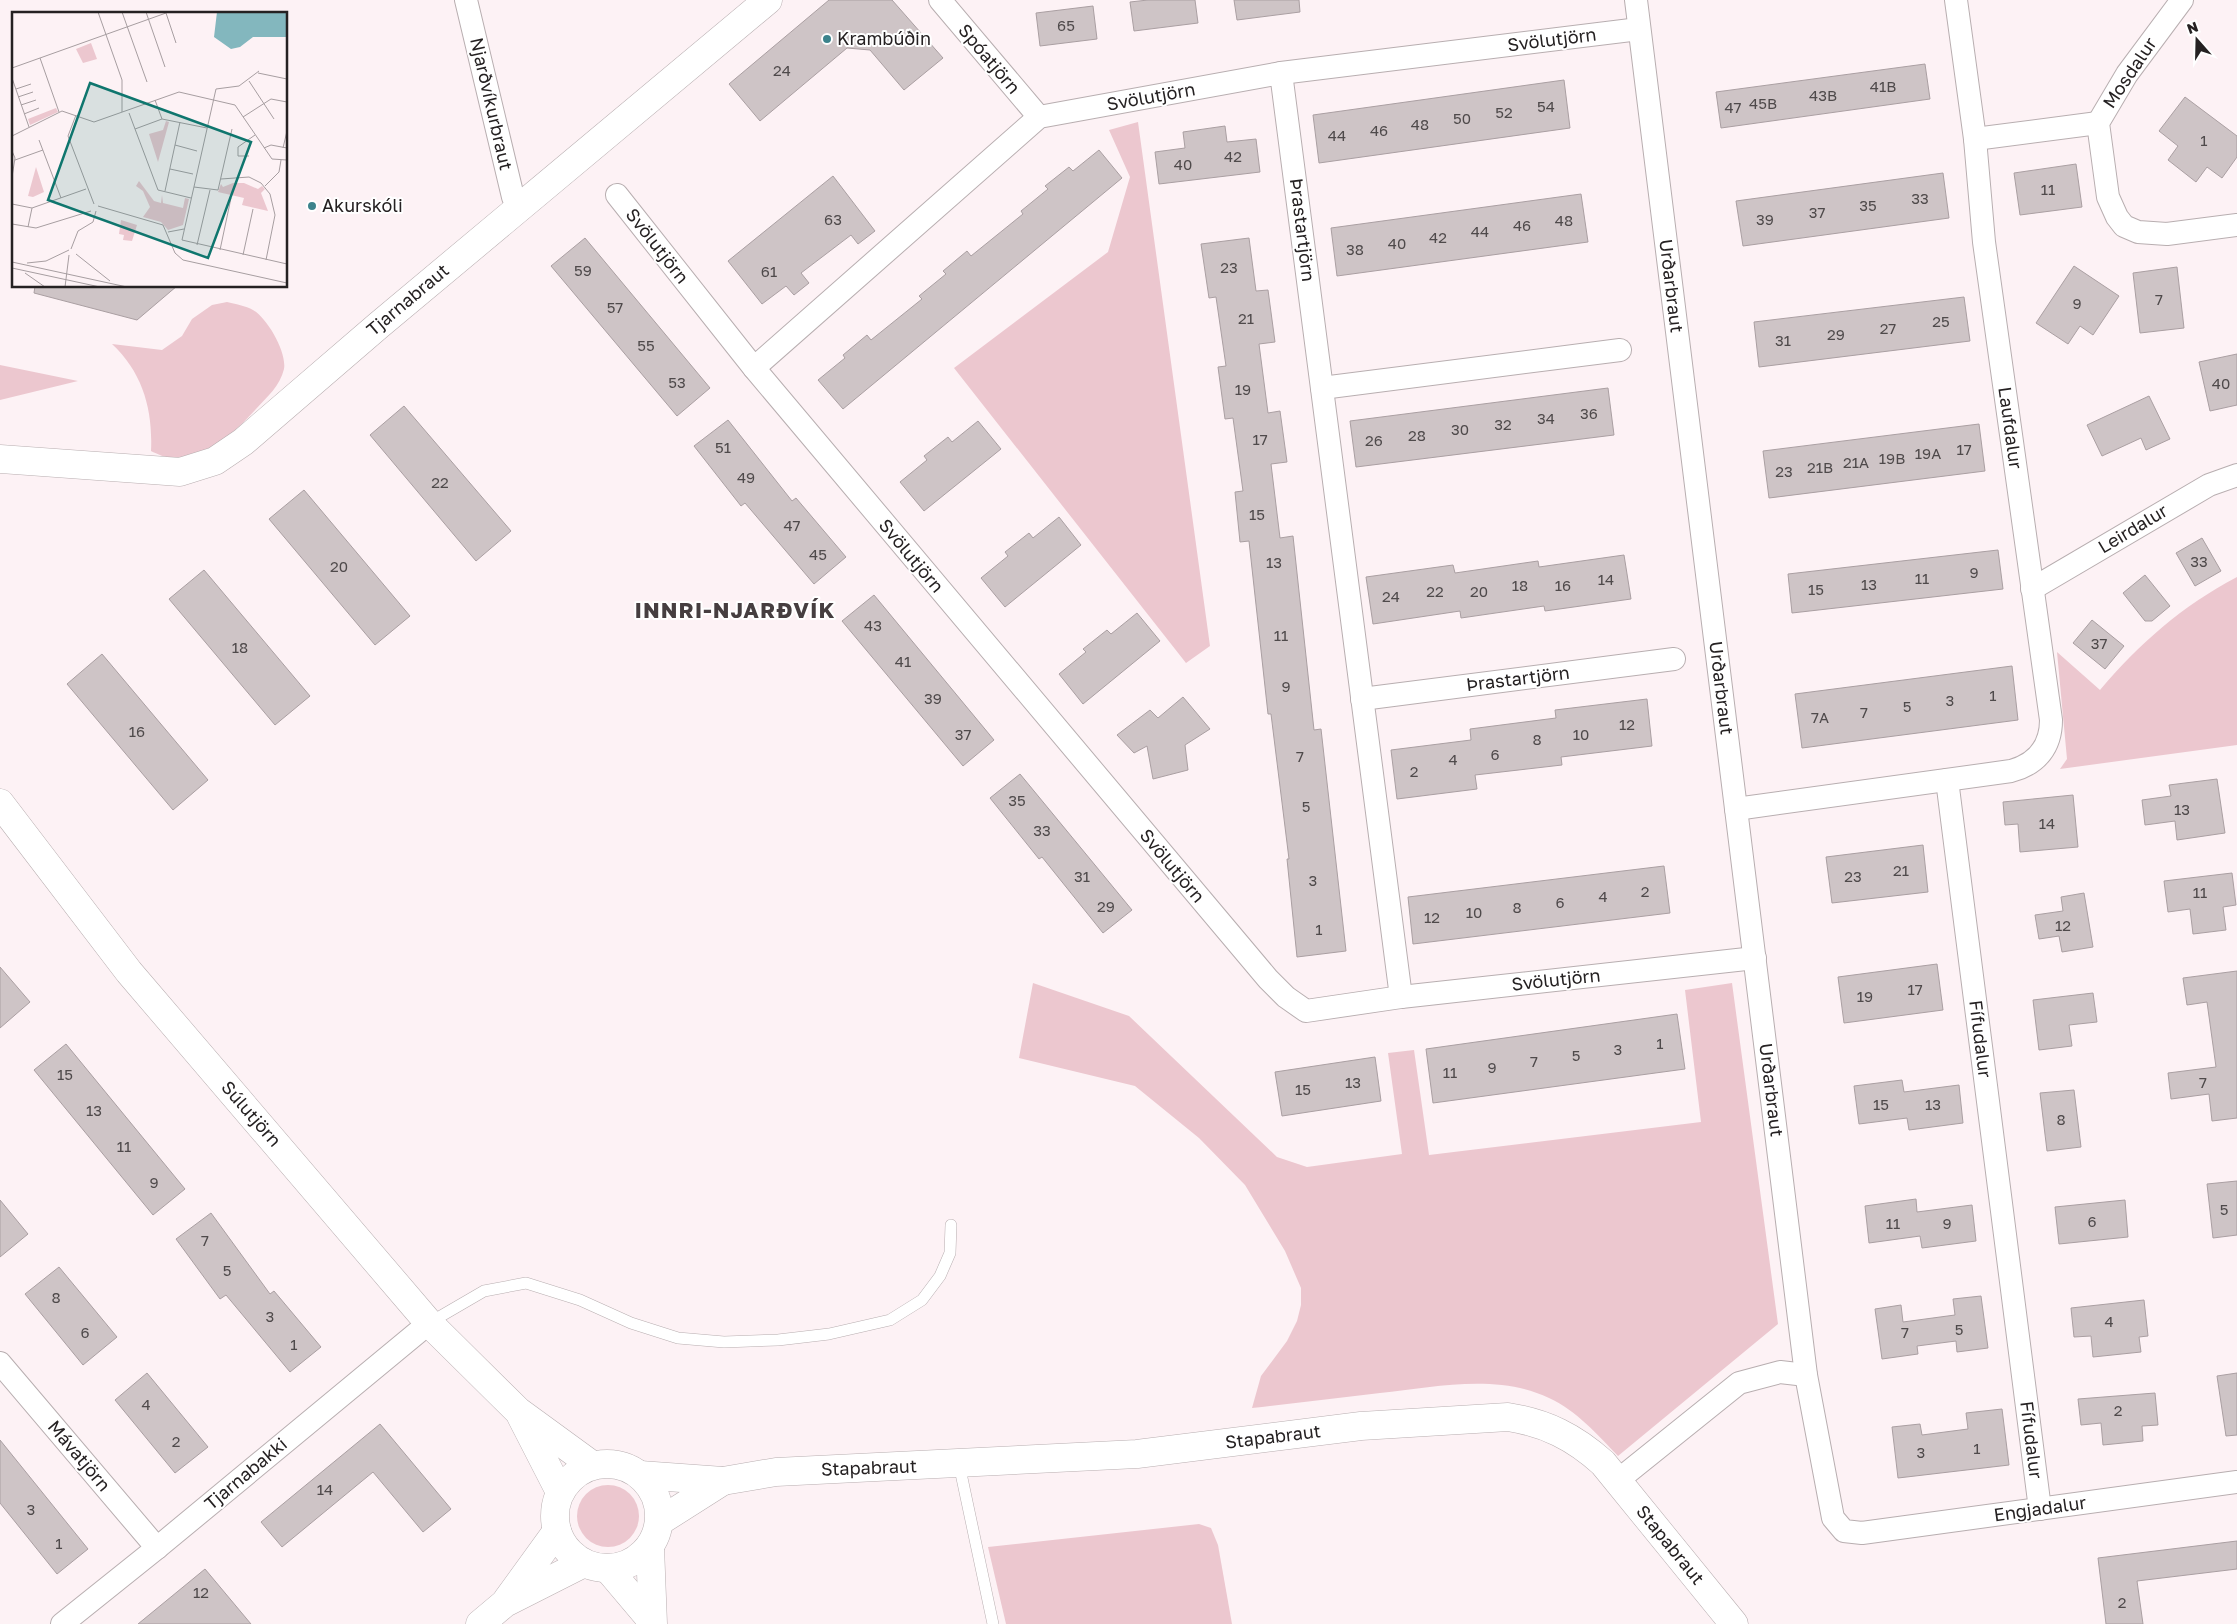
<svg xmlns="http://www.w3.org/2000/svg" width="2237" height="1624" font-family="'Golos Text',sans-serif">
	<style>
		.green { fill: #ecc7cf }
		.building { fill: #cec4c6; stroke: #aa9fa2 }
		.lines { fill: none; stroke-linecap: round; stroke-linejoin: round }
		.service-casing { stroke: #b8aeb0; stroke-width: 12 }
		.minor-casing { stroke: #b8aeb0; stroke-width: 24 }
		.tertiary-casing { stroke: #b8aeb0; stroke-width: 29 }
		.service { stroke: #fff; stroke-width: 11 }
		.minor { stroke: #fff; stroke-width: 22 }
		.tertiary { stroke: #fff; stroke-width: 28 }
		.poi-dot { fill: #3c838c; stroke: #fff; stroke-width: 2 }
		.labels { text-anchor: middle; stroke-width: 4; stroke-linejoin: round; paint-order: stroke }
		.number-label { font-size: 15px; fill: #4f4a4b }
		.poi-label { font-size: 18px; fill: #252122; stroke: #fff; text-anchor: start }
		.street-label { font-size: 18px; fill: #252122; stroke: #fff }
		.district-label { font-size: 22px; font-weight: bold; letter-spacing: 1px; fill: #463e40; stroke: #fff }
		.inset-road { fill: none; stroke: #a79ea1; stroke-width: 1 }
		.view { fill: #0f766e; fill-opacity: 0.15; stroke: #0f766e; stroke-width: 2.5 }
		.inset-edge { fill: none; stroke: #252122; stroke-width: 2.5 }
	</style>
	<rect width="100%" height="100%" fill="#fdf2f5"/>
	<g class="green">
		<polygon points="1138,122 1210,646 1186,663 954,368 1108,252 1130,177 1109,130"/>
		<path d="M227,302C235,304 246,306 253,310C267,318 287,352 284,369C280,386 267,397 256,409C234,433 208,458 173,458C166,458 157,454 151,451C153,410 143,373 112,344L162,350L182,336L192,319L212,305Z"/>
		<polygon points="0,365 78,381 0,400"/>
		<path d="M2237,577V745L2060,769L2067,759L2057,652L2100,690C2140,643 2182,606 2237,577Z"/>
		<path d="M1033,983L1129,1016L1277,1157L1307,1167L1402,1154L1388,1053L1414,1050L1429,1155L1701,1122L1685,990L1732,983L1778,1324L1618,1456C1597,1434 1577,1411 1549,1398C1498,1373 1434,1387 1380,1393C1338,1398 1295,1403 1252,1408L1261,1376L1287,1341L1297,1321L1301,1305V1288L1285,1251L1245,1185L1199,1138L1135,1086L1019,1058Z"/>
		<circle cx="608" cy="1516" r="31"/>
		<polygon points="1199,1524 1211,1528 1218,1545 1232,1624 1006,1624 988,1547"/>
	</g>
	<g class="building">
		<polygon points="829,0 892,0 943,58 904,90 870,50 847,48 760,121 729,84"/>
		<polygon points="1148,0 1195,0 1198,23 1134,31 1130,2"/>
		<polygon points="1234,0 1299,0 1300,12 1237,20"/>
		<polygon points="1093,6 1097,39 1040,46 1036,13"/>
		<polygon points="1925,64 1930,99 1721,128 1716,92"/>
		<polygon points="1564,80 1570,128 1319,163 1313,115"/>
		<polygon points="2185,97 2237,136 2237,157 2222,178 2207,167 2196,182 2168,160 2178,146 2159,131"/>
		<polygon points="1225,126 1227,142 1256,139 1260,172 1159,184 1155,152 1185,148 1183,132"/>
		<polygon points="1099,150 1122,178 843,409 818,380 845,358 843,355 867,335 871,340 922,299 919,296 946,274 943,271 967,251 971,256 1023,214 1021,211 1048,189 1045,186 1069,167 1073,171"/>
		<polygon points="2076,164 2082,207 2020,215 2014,173"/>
		<polygon points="1943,173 1949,218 1743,246 1736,201"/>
		<polygon points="833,176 875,231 858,244 851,235 801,273 809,283 794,295 786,286 762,304 728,261"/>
		<polygon points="1581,194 1588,242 1337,276 1331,228"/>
		<polygon points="585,238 710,388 677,416 551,266"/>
		<polygon points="1249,238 1256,291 1268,290 1275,342 1259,344 1268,413 1280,411 1287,462 1271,464 1280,538 1293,536 1314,730 1321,729 1346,951 1297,957 1287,859 1289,859 1271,714 1268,714 1249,541 1240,542 1235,492 1243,491 1233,418 1225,419 1218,367 1226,366 1216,297 1209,298 1201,244"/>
		<polygon points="2074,266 2119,296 2093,335 2080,326 2068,344 2036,323"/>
		<polygon points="2177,267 2184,328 2140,333 2133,273"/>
		<polygon points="35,286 177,286 137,320 34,293"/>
		<polygon points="1964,297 1970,341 1759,367 1754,322"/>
		<polygon points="2237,354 2237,405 2210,411 2199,362"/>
		<polygon points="1608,388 1614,435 1356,467 1350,421"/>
		<polygon points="2149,396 2170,439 2146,450 2141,438 2102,456 2087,425"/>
		<polygon points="404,406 511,531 476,561 370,435"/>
		<polygon points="728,420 792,501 796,498 846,557 814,584 745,503 741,506 694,446"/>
		<polygon points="978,421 1001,449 924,511 900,482 927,460 924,456 948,437 952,442"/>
		<polygon points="1979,424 1985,471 1769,498 1763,451"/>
		<polygon points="304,490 410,616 375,645 269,519"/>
		<polygon points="1059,517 1081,545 1005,607 981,578 1008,556 1005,552 1029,533 1033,538"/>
		<polygon points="2202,538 2221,571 2195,586 2176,553"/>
		<polygon points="1998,550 2003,589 1792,613 1788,574"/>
		<polygon points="1624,555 1631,599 1545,611 1544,606 1461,618 1460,611 1373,624 1366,577 1453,565 1455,573 1538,561 1539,567"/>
		<polygon points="204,570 310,696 275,725 169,599"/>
		<polygon points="2145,575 2170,606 2152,621 2145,621 2123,593"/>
		<polygon points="874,595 994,740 963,766 842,621"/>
		<polygon points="1137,613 1160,641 1083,704 1059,674 1086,652 1083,649 1107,630 1111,634"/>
		<polygon points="2092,620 2124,646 2105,669 2073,643"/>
		<polygon points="102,654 208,780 173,810 67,684"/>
		<polygon points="2012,666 2018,720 1802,748 1795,694"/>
		<polygon points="1183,697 1210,729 1185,745 1188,770 1153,779 1147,746 1134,753 1117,735 1150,710 1158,718"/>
		<polygon points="1647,699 1652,746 1561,757 1562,765 1475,775 1477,789 1397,799 1391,750 1471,740 1470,729 1556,718 1555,710"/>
		<polygon points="1020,774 1132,910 1103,933 1042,857 1039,859 990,798"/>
		<polygon points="2217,779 2225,833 2177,840 2175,821 2145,825 2142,800 2171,796 2169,785"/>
		<polygon points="2073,795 2078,847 2020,852 2018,824 2005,825 2003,802"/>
		<polygon points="1923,845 1928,892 1832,903 1826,857"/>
		<polygon points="1664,866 1670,913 1413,944 1408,897"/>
		<polygon points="2232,873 2236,905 2223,907 2226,930 2193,934 2190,909 2168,912 2164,881"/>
		<polygon points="2084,893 2093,947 2062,952 2059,936 2039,939 2035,915 2063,911 2061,897"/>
		<polygon points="1937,964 1943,1010 1844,1023 1838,977"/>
		<polygon points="0,967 30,1002 0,1028"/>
		<polygon points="2237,971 2237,1118 2212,1121 2209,1094 2171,1099 2168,1073 2216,1067 2207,1002 2187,1005 2183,978"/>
		<polygon points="2093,993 2097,1022 2069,1025 2072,1046 2039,1050 2033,1000"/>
		<polygon points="1677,1014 1685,1069 1433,1103 1426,1049"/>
		<polygon points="66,1044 185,1189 153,1215 34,1070"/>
		<polygon points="1375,1057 1381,1101 1282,1116 1275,1072"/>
		<polygon points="1902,1080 1904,1092 1959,1085 1963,1123 1909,1130 1907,1118 1859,1124 1854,1086"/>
		<polygon points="2074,1090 2081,1147 2047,1151 2040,1093"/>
		<polygon points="2237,1181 2237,1235 2213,1238 2207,1184"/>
		<polygon points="1916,1199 1917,1212 1972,1205 1976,1241 1922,1248 1920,1236 1869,1243 1865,1206"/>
		<polygon points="0,1200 28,1234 0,1257"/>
		<polygon points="2125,1200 2128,1237 2059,1244 2055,1207"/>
		<polygon points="211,1213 270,1294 274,1291 321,1347 290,1372 226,1295 220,1299 176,1239"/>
		<polygon points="59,1267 117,1337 83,1365 25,1294"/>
		<polygon points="1981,1296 1988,1348 1957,1352 1956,1341 1917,1346 1918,1354 1882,1359 1875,1309 1901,1305 1903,1322 1955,1315 1953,1299"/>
		<polygon points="2144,1300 2148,1336 2139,1337 2141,1352 2093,1357 2091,1336 2074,1337 2071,1308"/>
		<polygon points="147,1373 208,1447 175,1473 115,1400"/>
		<polygon points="2237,1373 2237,1435 2226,1436 2217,1376"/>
		<polygon points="2155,1393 2158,1425 2142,1426 2143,1441 2103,1445 2101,1423 2081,1425 2078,1399"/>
		<polygon points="2002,1409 2009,1465 1898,1478 1892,1427 1920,1424 1922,1435 1968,1429 1966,1413"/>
		<polygon points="380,1424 451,1509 423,1532 373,1472 282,1547 261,1522"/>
		<polygon points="0,1440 88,1549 57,1574 0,1503"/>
		<polygon points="2237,1541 2237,1569 2137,1581 2143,1624 2106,1624 2098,1558"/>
		<polygon points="205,1569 251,1624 138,1624"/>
	</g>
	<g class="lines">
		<g class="service-casing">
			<g id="service">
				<polyline points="429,1323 484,1291 526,1283 580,1300 631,1323 678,1338 724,1342 778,1340 829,1334 890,1320 922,1300 940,1276 950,1253 951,1225"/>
				<polyline points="959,1464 993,1624"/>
			</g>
		</g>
		<g class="minor-casing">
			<g id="minor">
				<polyline points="466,0 513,197 518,208"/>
				<polyline points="940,0 1039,117"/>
				<polyline points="1636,0 1806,1375 1833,1518 1844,1531 1862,1533 2237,1482"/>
				<polyline points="2182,0 2127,74 2098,123 2108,197 2117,217 2124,226 2138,232 2167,234 2237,225"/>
				<polyline points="1281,73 1401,997"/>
				<polyline points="1975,139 2098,123"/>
				<polyline points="617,195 754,368 1039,117 1281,73 1639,29"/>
				<polyline points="754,368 1268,979 1286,997 1306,1011 1401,997 1755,958"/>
				<polyline points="1322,388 1620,350"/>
				<polyline points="2032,589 2209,485 2237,475"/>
				<polyline points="1362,699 1674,659"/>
				<polyline points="1947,780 2040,1509"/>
				<path d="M1736,809L2011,771C2037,764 2051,747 2051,720L1984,242L1975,139L1956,0"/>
				<polyline points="0,1363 157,1548"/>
				<polyline points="1617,1481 1739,1383 1780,1372 1806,1375"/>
				<polyline points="62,1624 157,1548 429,1323"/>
			</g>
		</g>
		<g class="tertiary-casing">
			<g id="tertiary">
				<polyline points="0,459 180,472 215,461 243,442 379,325 768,0"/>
				<polyline points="0,803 129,972 429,1323 518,1411 592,1465"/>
				<polyline points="521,1416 560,1492"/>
				<circle cx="607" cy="1516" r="52"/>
				<path d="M640,1475L723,1481L776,1472L1137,1454L1361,1426L1508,1417C1546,1423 1574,1437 1603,1463L1734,1624"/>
				<polyline points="660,1521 723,1481"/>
				<polyline points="650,1547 653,1624"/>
				<polyline points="608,1569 652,1621"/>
				<polyline points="507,1600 557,1531"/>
				<polyline points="480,1624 505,1603 584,1563"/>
			</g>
		</g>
		<use href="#service" class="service"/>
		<use href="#minor" class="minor"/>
		<use href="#tertiary" class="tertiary"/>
	</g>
	<g class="poi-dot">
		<circle cx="827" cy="39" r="5"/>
		<circle cx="312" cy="206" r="5"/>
	</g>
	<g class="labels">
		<g class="number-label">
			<text x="1066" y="31">65</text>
			<text x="782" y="76">24</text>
			<text x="1883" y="92">41B</text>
			<text x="1823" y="101">43B</text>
			<text x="1763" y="109">45B</text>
			<text x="1546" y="112">54</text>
			<text x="1733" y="113">47</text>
			<text x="1504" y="118">52</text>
			<text x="1462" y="124">50</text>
			<text x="1420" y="130">48</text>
			<text x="1379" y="136">46</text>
			<text x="1337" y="141">44</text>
			<text x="2204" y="146">1</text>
			<text x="1233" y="162">42</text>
			<text x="1183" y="170">40</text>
			<text x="2048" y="195">11</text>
			<text x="1920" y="204">33</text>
			<text x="1868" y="211">35</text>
			<text x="1817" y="218">37</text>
			<text x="833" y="225">63</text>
			<text x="1765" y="225">39</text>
			<text x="1564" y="226">48</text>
			<text x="1522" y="231">46</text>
			<text x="1480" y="237">44</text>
			<text x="1438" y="243">42</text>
			<text x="1397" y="249">40</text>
			<text x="1355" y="255">38</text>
			<text x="1229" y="273">23</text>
			<text x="583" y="276">59</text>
			<text x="769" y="277">61</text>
			<text x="2159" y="305">7</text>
			<text x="2077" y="309">9</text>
			<text x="615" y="313">57</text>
			<text x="1246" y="324">21</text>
			<text x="1941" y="327">25</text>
			<text x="1888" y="334">27</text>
			<text x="1836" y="340">29</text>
			<text x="1783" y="346">31</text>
			<text x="646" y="351">55</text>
			<text x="677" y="388">53</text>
			<text x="2221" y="389">40</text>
			<text x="1243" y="395">19</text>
			<text x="1589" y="419">36</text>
			<text x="1546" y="424">34</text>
			<text x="1503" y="430">32</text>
			<text x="1460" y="435">30</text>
			<text x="1417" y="441">28</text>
			<text x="1260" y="445">17</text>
			<text x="1374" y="446">26</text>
			<text x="723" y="453">51</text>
			<text x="1964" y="455">17</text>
			<text x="1928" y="459">19A</text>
			<text x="1892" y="464">19B</text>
			<text x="1856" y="468">21A</text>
			<text x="1820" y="473">21B</text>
			<text x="1784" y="477">23</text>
			<text x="746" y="483">49</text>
			<text x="440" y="488">22</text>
			<text x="1257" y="520">15</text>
			<text x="792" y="531">47</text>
			<text x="818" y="560">45</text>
			<text x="2199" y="567">33</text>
			<text x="1274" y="568">13</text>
			<text x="339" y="572">20</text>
			<text x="1974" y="578">9</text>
			<text x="1922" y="584">11</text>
			<text x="1606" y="585">14</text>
			<text x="1869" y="590">13</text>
			<text x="1520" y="591">18</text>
			<text x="1563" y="591">16</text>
			<text x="1816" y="595">15</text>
			<text x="1435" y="597">22</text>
			<text x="1479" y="597">20</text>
			<text x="1391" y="602">24</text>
			<text x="873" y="631">43</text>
			<text x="1281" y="641">11</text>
			<text x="2099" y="649">37</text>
			<text x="240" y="653">18</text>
			<text x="903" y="667">41</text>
			<text x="1286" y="692">9</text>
			<text x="1993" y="701">1</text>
			<text x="933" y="704">39</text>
			<text x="1950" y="706">3</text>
			<text x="1907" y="712">5</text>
			<text x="1864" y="718">7</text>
			<text x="1820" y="723">7A</text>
			<text x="1627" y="730">12</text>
			<text x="137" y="737">16</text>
			<text x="963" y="740">37</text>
			<text x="1581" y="740">10</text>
			<text x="1537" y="745">8</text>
			<text x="1495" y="760">6</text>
			<text x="1300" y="762">7</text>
			<text x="1453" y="765">4</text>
			<text x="1414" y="777">2</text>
			<text x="1017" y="806">35</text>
			<text x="1306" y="812">5</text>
			<text x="2182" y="815">13</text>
			<text x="2047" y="829">14</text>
			<text x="1042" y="836">33</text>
			<text x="1901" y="876">21</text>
			<text x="1082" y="882">31</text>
			<text x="1853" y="882">23</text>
			<text x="1313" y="886">3</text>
			<text x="1645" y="897">2</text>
			<text x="2200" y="898">11</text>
			<text x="1603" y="902">4</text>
			<text x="1560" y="908">6</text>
			<text x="1106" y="912">29</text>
			<text x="1517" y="913">8</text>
			<text x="1474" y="918">10</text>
			<text x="1432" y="923">12</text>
			<text x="2063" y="931">12</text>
			<text x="1319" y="935">1</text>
			<text x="1915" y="995">17</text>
			<text x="1865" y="1002">19</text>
			<text x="1660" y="1049">1</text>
			<text x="1618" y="1055">3</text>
			<text x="1576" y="1061">5</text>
			<text x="1534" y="1067">7</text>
			<text x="1492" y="1073">9</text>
			<text x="1450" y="1078">11</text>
			<text x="65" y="1080">15</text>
			<text x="1353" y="1088">13</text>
			<text x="2203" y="1088">7</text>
			<text x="1303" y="1095">15</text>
			<text x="1881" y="1110">15</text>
			<text x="1933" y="1110">13</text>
			<text x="94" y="1116">13</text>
			<text x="2061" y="1125">8</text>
			<text x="124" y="1152">11</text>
			<text x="154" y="1188">9</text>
			<text x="2224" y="1215">5</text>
			<text x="2092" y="1227">6</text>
			<text x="1893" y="1229">11</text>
			<text x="1947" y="1229">9</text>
			<text x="205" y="1246">7</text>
			<text x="227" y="1276">5</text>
			<text x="56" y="1303">8</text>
			<text x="270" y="1322">3</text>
			<text x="2109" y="1327">4</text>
			<text x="1959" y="1335">5</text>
			<text x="85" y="1338">6</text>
			<text x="1905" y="1338">7</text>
			<text x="294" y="1350">1</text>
			<text x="146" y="1410">4</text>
			<text x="2118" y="1416">2</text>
			<text x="176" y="1447">2</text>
			<text x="1977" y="1454">1</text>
			<text x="1921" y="1458">3</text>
			<text x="325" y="1495">14</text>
			<text x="31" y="1515">3</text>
			<text x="59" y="1549">1</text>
			<text x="201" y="1598">12</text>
			<text x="2122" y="1608">2</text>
		</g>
		<g class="poi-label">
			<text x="837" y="45">Krambúðin</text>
			<text x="322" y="212">Akurskóli</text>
		</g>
		<g class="street-label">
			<text transform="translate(1552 40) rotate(-7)" y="6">Svölutjörn</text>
			<text transform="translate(989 59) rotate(50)" y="6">Spóatjörn</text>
			<text transform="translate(2130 73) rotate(-56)" y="6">Mosdalur</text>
			<text transform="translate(1151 97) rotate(-10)" y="6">Svölutjörn</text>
			<text transform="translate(491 104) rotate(77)" y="6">Njarðvíkurbraut</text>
			<text transform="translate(1302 230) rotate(83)" y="6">Þrastartjörn</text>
			<text transform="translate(657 246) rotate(52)" y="6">Svölutjörn</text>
			<text transform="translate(1671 286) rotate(83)" y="6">Urðarbraut</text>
			<text transform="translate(408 300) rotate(-40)" y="6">Tjarnabraut</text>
			<text transform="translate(2010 428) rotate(82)" y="6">Laufdalur</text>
			<text transform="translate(2133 529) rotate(-31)" y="6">Leirdalur</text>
			<text transform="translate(911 556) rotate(50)" y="6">Svölutjörn</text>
			<text transform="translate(1518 679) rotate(-7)" y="6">Þrastartjörn</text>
			<text transform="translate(1721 688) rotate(83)" y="6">Urðarbraut</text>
			<text transform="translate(1172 866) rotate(50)" y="6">Svölutjörn</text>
			<text transform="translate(1556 980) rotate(-6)" y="6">Svölutjörn</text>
			<text transform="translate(1980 1039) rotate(83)" y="6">Fífudalur</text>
			<text transform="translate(1771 1090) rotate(83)" y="6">Urðarbraut</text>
			<text transform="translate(251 1114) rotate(49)" y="6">Súlutjörn</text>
			<text transform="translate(1273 1437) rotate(-7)" y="6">Stapabraut</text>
			<text transform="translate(2031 1440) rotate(83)" y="6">Fífudalur</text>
			<text transform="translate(79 1456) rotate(50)" y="6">Mávatjörn</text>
			<text transform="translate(869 1468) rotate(-2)" y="6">Stapabraut</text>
			<text transform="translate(246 1474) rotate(-40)" y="6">Tjarnabakki</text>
			<text transform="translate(2040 1509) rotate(-8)" y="6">Engjadalur</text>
			<text transform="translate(1670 1545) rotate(51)" y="6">Stapabraut</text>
		</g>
		<g class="district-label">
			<text x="735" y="618">INNRI-NJARÐVÍK</text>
		</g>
	</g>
	<g transform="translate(12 12)">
		<rect width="275" height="275" fill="#fdf2f5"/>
		<path d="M79,31L85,47L71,51L64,37ZM44,96L46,100L18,113L16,107ZM154,109L157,110L146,150L137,122L151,118ZM24,155L32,180L21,185L16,184ZM127,169L142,189L149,191L150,183L151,191L171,196L173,186L177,187L171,213L156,218L149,210L131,205L138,195L131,179L124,174ZM221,171H232L246,177L250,174L253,177L249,181L256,199L230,193L232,186L206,180L209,172L211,175ZM109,208L125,213L120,229L111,228L112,223L107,222Z" fill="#ecc7cf"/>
		<path d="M205,0H275V25H241L228,35L219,37L202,25Z" fill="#83b7be"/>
		<path class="inset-road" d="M86,0L110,68V100M110,0L135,70M134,0L153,55M154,1L164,31M28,46L47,100M0,56L154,1M247,59L227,74L204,77L170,228L275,252M246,61L275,67M0,66L17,115M237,69L262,107M4,77L19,72M6,85L21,80M143,88L150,107M9,93L24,88M117,101L123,117L150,107L195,116M12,102L27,96M64,103L56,124L82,192M231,105L259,87L275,90M123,117L146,178L179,186M0,124L50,99L82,110L167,80L223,93L260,147L275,148M27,128L49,186M163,133L185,139M252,136L259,133L275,136M271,136L275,119M0,139L3,146L0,165M237,144H226V135L243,123M3,148L31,138M158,157L181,162M209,167L237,165L249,171L258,182L263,203L254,248M253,174L267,160L269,148M182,175L206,178L220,117M153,179L168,110M0,192L20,196L74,177M86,194L151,213L163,241L171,248L275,271M0,212L24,216L79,199M16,215L20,196M156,220L172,217M185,233L198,178M59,237L66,219L81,210L84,199M208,238L219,186M64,242L98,269M231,243L241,197M0,250L115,275M15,251L34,249L57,238M0,256L88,275M13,261L33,275M53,275L57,243"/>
		<path class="view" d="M78,71L239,130L196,246L36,188Z"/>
		<rect width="275" height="275" class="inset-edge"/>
	</g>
	<g transform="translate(2197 40) rotate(340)" stroke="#ffffff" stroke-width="4" paint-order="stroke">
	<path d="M0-4L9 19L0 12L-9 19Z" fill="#252122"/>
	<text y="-8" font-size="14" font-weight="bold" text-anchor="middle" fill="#252122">N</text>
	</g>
</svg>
